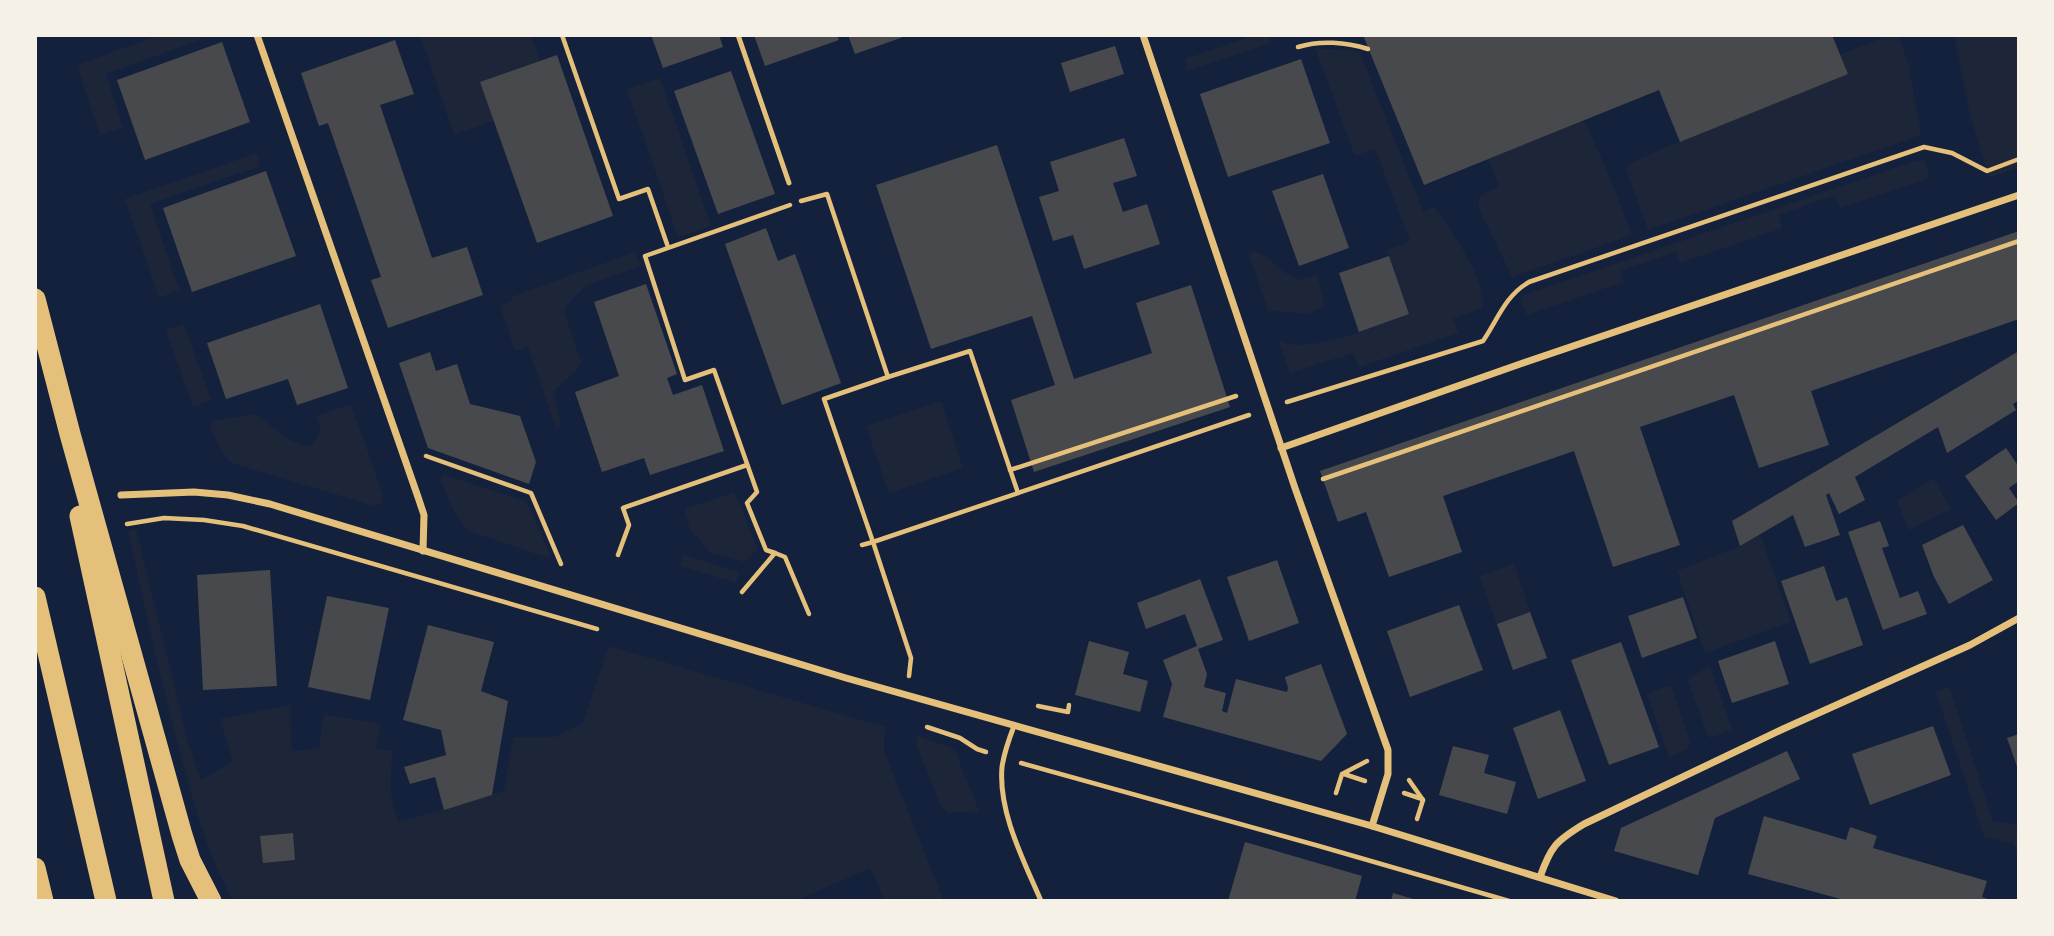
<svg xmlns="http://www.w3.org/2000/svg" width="2054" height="936" font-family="Raleway,sans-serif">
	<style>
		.green { fill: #1d2539; fill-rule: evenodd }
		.building { fill: #48494c }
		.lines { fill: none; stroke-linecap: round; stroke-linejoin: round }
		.path { stroke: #e5c07b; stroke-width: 4.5 }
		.service { stroke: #e5c07b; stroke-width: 5 }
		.minor { stroke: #e5c07b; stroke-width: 7 }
		.motorway { stroke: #e5c07b; stroke-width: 21 }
	</style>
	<rect width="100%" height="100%" fill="#14213d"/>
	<g class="green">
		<polygon points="160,35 198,35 200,40 106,74 123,128 100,135 77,65"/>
		<polygon points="420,35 531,35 540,61 494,121 454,135"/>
		<polygon points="1256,35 1268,35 1271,43 1187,71 1185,61 1188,58"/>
		<polygon points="1890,35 1898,35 1908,62 1921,135 1648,230 1626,169 1631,163 1661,149 1847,74 1840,55"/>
		<polygon points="1954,35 2019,35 2019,167 1989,178 1971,118"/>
		<path d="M1315,48L1354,51L1360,53L1423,211L1434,207C1452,232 1483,274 1483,305L1480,309L1453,319L1459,333L1359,367L1353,353L1290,373L1279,341C1284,342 1290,345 1295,345C1333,345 1373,327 1409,314L1387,250L1410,241L1375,149L1355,156Z"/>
		<polygon points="660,78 711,226 678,237 627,89"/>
		<polygon points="1584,120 1609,175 1632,235 1512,277 1479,209 1478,199 1485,193 1499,186 1488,159"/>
		<polygon points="257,153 260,166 150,204 179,290 159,298 125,199"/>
		<polygon points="1915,161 1925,161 1930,178 1840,208 1835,195 1779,215 1782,228 1680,263 1676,252 1621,271 1624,282 1526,315 1520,298 1527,294"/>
		<polygon points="1256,251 1265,256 1284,272 1300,280 1317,275 1324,302 1323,306 1308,314 1274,311 1269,313 1249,254"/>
		<polygon points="635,252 641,266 585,286 565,307 564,311 581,362 577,369 553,392 561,421 559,426 556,428 528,347 515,351 500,306 512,301 511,297"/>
		<polygon points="184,324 211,400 193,407 166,330"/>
		<polygon points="941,401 963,468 889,493 866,426"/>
		<path d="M351,404L383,495L382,503L374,506L232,463C220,454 216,439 210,426L213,421L256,414L289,440L310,447L321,430L316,416Z"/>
		<path d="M444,475L525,501L528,504L550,554L548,558L469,531C454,517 448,497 440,479Z"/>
		<polygon points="1933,478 1951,509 1909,530 1897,501"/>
		<polygon points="733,493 736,496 758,549 744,562 711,553 690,530 685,512 687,508"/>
		<path d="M136,529L188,742L201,780L233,761L220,719L290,705L292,751L319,748L324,714L381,724L376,748L393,751C390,775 388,800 399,822L492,795L504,791L513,737H555L583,723L609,646L885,727L884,751L944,901H885L870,868L795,901H233C208,856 194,805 181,755C160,681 145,606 128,531ZM292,833L295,860L263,863L261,836Z"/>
		<polygon points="1760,534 1791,622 1705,653 1677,571 1740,546"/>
		<polygon points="683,555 739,572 736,583 680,566"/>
		<polygon points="1514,564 1530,612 1497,624 1479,576"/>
		<polygon points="1710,666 1732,729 1711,738 1707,734 1688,681 1691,677"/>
		<polygon points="1669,686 1672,687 1690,742 1688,749 1669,758 1647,693"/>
		<polygon points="1949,686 1993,821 2019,825 2019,862 2013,843 1984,837 1936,692"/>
		<polygon points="917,736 950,747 955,751 979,811 948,813 941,806 916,744"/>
	</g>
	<g class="building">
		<polygon points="651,35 719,35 723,47 663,68"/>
		<polygon points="754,35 837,35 839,40 765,66"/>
		<polygon points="848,35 909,35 855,54"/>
		<polygon points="1363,35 1832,35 1848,74 1680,142 1659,90 1424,185"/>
		<polygon points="395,40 414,94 380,105 432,258 467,247 483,295 388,328 371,280 381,277 328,123 319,126 301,73"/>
		<polygon points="222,42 250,122 145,160 117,80"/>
		<polygon points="1115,46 1124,74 1070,92 1061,63"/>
		<polygon points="557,55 613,216 537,243 480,82"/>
		<polygon points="1301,59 1330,143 1228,177 1200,94"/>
		<polygon points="731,71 775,194 718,214 674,91"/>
		<polygon points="1124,138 1137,176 1113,183 1123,212 1147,204 1160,244 1084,269 1073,235 1053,241 1039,197 1059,191 1050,162"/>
		<polygon points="997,145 1074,379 1152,353 1136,303 1191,285 1230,407 1034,472 1011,400 1055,385 1032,316 931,349 876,185"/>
		<polygon points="266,171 296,256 192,292 163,208"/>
		<polygon points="1323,174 1349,248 1299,266 1272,191"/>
		<polygon points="766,228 778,261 795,254 841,383 782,405 725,244"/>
		<polygon points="2019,231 2019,319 1811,391 1829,445 1759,468 1734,395 1640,427 1680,545 1613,567 1574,451 1443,496 1462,552 1389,577 1366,512 1338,522 1320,471"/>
		<polygon points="1389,256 1409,314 1359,332 1339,273"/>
		<polygon points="646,284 677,374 667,378 673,395 702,385 724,451 650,475 644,458 602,472 575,392 619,376 594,302"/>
		<polygon points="320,304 348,388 297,405 288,379 226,399 207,343"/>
		<polygon points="2019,351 2019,400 2013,404 2016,410 1947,453 1938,427 1855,477 1865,500 1839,514 1829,493 1826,495 1840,535 1805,547 1793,515 1740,546 1732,521"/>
		<polygon points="430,352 436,371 457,364 470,404 520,416 536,462 529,484 428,448 399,363"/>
		<polygon points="2006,448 2019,467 2019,481 2009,488 2019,503 1996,520 1965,476"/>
		<polygon points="1880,521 1889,546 1882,548 1900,598 1918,591 1927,614 1883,630 1848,532"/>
		<polygon points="1963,525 1993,580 1949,604 1934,577 1922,545"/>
		<polygon points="1277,560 1299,623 1249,641 1227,577"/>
		<polygon points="1824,566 1836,601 1847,597 1863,645 1810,664 1781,581"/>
		<polygon points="270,570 277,686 203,690 197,575"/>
		<polygon points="1200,579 1223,640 1198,649 1207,674 1204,687 1226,693 1222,711 1227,713 1236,679 1287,692 1288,688 1285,677 1321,664 1347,734 1321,761 1163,717 1172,684 1163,660 1197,646 1185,614 1146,629 1137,603"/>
		<polygon points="327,596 389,608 370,700 308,687"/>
		<polygon points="1683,597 1697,638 1642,658 1628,616"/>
		<polygon points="1459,605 1483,670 1410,697 1387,631"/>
		<polygon points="1530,612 1547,658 1513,670 1497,624"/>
		<polygon points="428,625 494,642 481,691 508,701 492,795 444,810 435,777 410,784 404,767 446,755 441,730 403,720"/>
		<polygon points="1089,641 1129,652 1123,674 1148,681 1140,712 1075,695"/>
		<polygon points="1775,641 1789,684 1732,703 1718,661"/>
		<polygon points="1621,642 1659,747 1609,765 1571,660"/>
		<polygon points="1560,710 1586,781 1538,799 1513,728"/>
		<polygon points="1933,726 1951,775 1870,805 1852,754"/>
		<polygon points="2019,734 2019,772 2007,738"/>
		<polygon points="1453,746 1489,755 1484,773 1516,782 1507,814 1439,795"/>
		<polygon points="1787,751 1800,779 1715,818 1698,875 1614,851 1621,828"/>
		<polygon points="1764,816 1846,840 1850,827 1877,836 1873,848 1987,881 1982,897 1994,901 1848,901 1748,874"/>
		<polygon points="293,833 295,860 263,863 260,836"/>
		<polygon points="1245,842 1362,876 1355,901 1228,901"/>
		<polygon points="1393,893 1417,900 1417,901 1391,901"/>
	</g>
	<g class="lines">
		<g class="path">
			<polyline points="562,35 619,199 648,189 668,247"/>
			<path d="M1298,47C1320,40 1346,42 1368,49"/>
			<polyline points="801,201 827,194 888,377 970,351 1018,493"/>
			<path d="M1287,402L1483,341C1498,319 1505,296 1529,282L1924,147L1952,153L1987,171L2019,159"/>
			<polyline points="426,456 531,493 561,564"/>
			<polyline points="1010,470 1236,396"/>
			<polyline points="1323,479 2019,241"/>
			<polyline points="127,524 164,518 204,520 243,526 597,629"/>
			<polyline points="862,545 873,542 824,399 888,377"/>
			<polyline points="775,553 785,557 809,614"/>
			<polyline points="618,555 629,525 623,508 747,465"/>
			<polyline points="742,592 775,553 766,550 747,503 757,492 714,370 685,380 645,256 790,205"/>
			<polyline points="909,676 911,658 873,542 1249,415"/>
			<polyline points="1038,706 1068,712 1069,705"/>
			<polyline points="927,727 960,738 977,749 986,752"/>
			<polyline points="1021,763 1319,846 1509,901"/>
			<polyline points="1344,774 1365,781"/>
			<polyline points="1409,780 1423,800"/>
			<polyline points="1336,793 1342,774 1367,761"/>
			<polyline points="1404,793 1422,799"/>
			<polyline points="1417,819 1423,800"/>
		</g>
		<g class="service">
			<polyline points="738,35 789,183"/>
			<path d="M1014,726C1009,739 1004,753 1002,767C998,812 1024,861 1041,901"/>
		</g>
		<g class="minor">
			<polyline points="257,35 418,497 424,515 423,551"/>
			<polyline points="1143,35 1295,488 1388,750 1388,774 1372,826"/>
			<polyline points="1281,448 1523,363 2019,195"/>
			<polyline points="121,495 194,492 228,495 270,504 846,678 1372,826 1616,901"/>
			<path d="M1540,877C1551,846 1556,841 1584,824L1783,729L1970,645L2019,618"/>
		</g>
		<g class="motorway">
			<polyline points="35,299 70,434 182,835 190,860 211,901"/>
			<polyline points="80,516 164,901"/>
			<polyline points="35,597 106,901"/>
			<polyline points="35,868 43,901"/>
		</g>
	</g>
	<rect width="2054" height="936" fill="none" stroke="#f6f1e7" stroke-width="74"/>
</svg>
